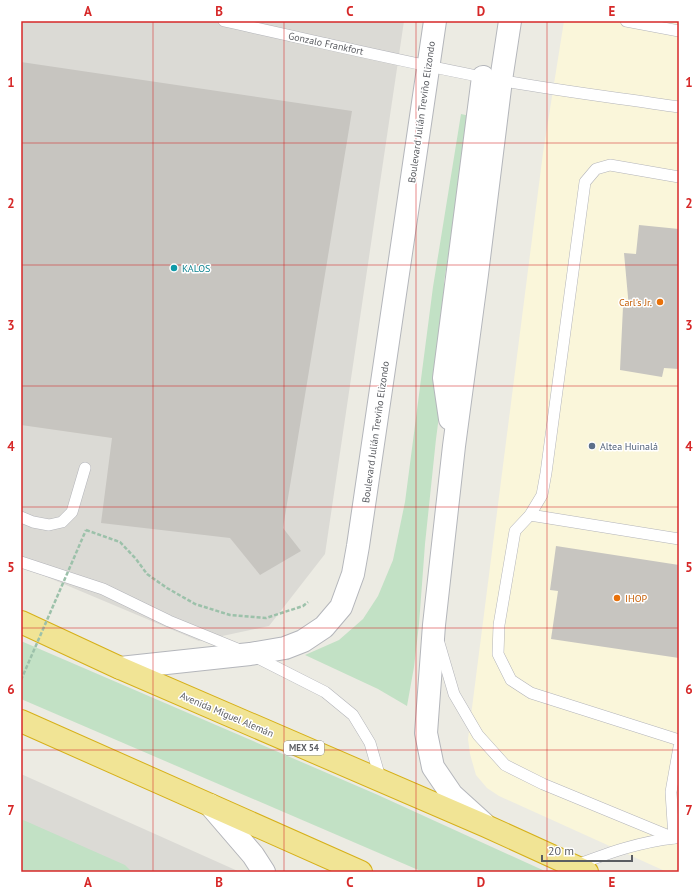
<svg xmlns="http://www.w3.org/2000/svg" width="700" height="893" font-family="'PT Sans',sans-serif">
	<style>
		.commercial { fill: #faf6da }
		.industrial { fill: #dbdad5 }
		.green { fill: #c2e1c5 }
		.building { fill: #c7c5c0 }
		.lines { fill: none; stroke-linecap: round; stroke-linejoin: round }
		.lane-casing { stroke: #b3b4b9; stroke-width: 12 }
		.street-casing { stroke: #b3b4b9; stroke-width: 24 }
		.secondary-casing { stroke: #b4b6bb; stroke-width: 24 }
		.highway-casing { stroke: #d6b019; stroke-width: 24 }
		.path { stroke: #9cc1aa; stroke-width: 2.5; stroke-dasharray: 4 2; stroke-linecap: butt }
		.lane { stroke: #fff; stroke-width: 11 }
		.street { stroke: #fff; stroke-width: 22 }
		.secondary { stroke: #fff; stroke-width: 22 }
		.highway { stroke: #f1e495; stroke-width: 22 }
		.path-bridge { stroke: #9cc1aa; stroke-width: 2.5; stroke-dasharray: 4 2; stroke-linecap: butt }
		.grid { fill: none; stroke: #d62828; stroke-width: 1; stroke-opacity: 0.55 }
		.culture-dot { fill: #0f9aa8; stroke: #fff; stroke-width: 1.5 }
		.food-dot { fill: #e8710a; stroke: #fff; stroke-width: 1.5 }
		.service-dot { fill: #5c6f8a; stroke: #fff; stroke-width: 1.5 }
		.labels { text-anchor: middle; stroke-width: 3; stroke-linejoin: round; paint-order: stroke }
		.shield { fill: #fff; stroke: #8c8e91; stroke-width: 1 }
		.shield-label { font-size: 9px; font-weight: bold; fill: #5b5d62 }
		.street-label { font-size: 10px; fill: #5b5d62; stroke: #fff }
		.culture-label { font-size: 10px; fill: #0d838f; stroke: #fff; text-anchor: start }
		.food-label { font-size: 10px; fill: #c56008; stroke: #fff; text-anchor: end }
		.service-label { font-size: 10px; fill: #4e5e75; stroke: #fff; text-anchor: start }
		.neatline { fill: none; stroke: #d62828; stroke-width: 1.5 }
		.grid-label { font-size: 13px; text-anchor: middle; font-weight: bold; fill: #d62828 }
	</style>
	<rect width="100%" height="100%" fill="#ecebe3"/>
	<polygon class="commercial" points="564,21 679,21 679,872 667,872 499,796 487,788 476,775 470,754 468,739 543,153"/>
	<g class="industrial">
		<polygon points="21,21 404,21 325,554 269,626 199,641 21,566"/>
		<polygon points="21,774 240,872 21,872"/>
	</g>
	<g class="green">
		<polygon points="461,114 470,116 444,282 444,378 436,439 425,544 419,624 414,667 407,706 378,689 305,655 339,640 363,619 378,596 393,560 405,502 433,287"/>
		<polygon points="21,641 378,795 547,872 423,872 21,699"/>
		<polygon points="21,819 125,865 132,872 21,872"/>
	</g>
	<g class="building">
		<polygon points="21,62 352,111 283,528 301,551 260,575 230,538 101,523 112,438 21,425"/>
		<polygon points="639,225 679,229 679,369 664,368 662,377 620,370 623,307 629,308 624,253 636,254"/>
		<polygon points="556,546 679,565 679,658 551,639 558,591 550,590"/>
	</g>
	<g class="lines">
		<g class="lane-casing">
			<g id="lane">
				<path d="M224,21C316,41 407,63 499,80C559,91 619,98 679,107"/>
				<polyline points="626,21 679,31"/>
				<polyline points="679,177 610,165 596,169 585,182 546,473 542,495 530,515 515,531 499,625 498,654 511,680 531,693 679,740"/>
				<polyline points="530,515 679,539"/>
				<polyline points="21,517 33,522 49,525 62,522 72,512 85,468"/>
				<polyline points="21,562 103,589 169,621 250,654 325,692 353,715 370,743 381,781"/>
				<polyline points="439,643 454,694 478,735 505,765 543,784 674,838 671,792 679,747"/>
				<path d="M574,866C609,853 638,842 675,838"/>
			</g>
		</g>
		<g class="street-casing">
			<polyline id="street" points="210,805 253,855 264,872"/>
		</g>
		<g class="secondary-casing">
			<g id="secondary">
				<polyline points="450,419 444,378 483,77"/>
				<polyline points="120,668 250,654 285,648 303,641 324,627 341,607 353,574 358,546 435,21"/>
				<polyline points="484,824 452,795 433,767 426,733 434,625 454,446 477,274 501,80 510,21"/>
			</g>
		</g>
		<g class="highway-casing">
			<g id="highway">
				<polyline points="21,622 120,668 486,826 587,872"/>
				<polyline points="21,721 361,872"/>
			</g>
		</g>
		<polyline class="path" points="86,530 120,542 136,559 147,574 167,588 195,604 230,615 266,618 303,606 308,602"/>
		<use href="#lane" class="lane"/>
		<use href="#street" class="street"/>
		<use href="#secondary" class="secondary"/>
		<use href="#highway" class="highway"/>
		<polyline class="path-bridge" points="21,680 86,530"/>
	</g>
	<path class="grid" d="M153,21V872M284,21V872M416,21V872M547,21V872M21,143H679M21,265H679M21,386H679M21,507H679M21,628H679M21,750H679"/>
	<circle class="culture-dot" cx="174" cy="268" r="4"/>
	<g class="food-dot">
		<circle cx="660" cy="302" r="4"/>
		<circle cx="617" cy="598" r="4"/>
	</g>
	<circle class="service-dot" cx="592" cy="446" r="4"/>
	<g class="labels">
		<rect class="shield" x="284" y="741" width="40" height="14" rx="3"/>
		<g class="shield-label">
			<text x="304" y="751">MEX 54</text>
		</g>
		<g class="street-label">
			<text transform="translate(326 43) rotate(12)" y="4">Gonzalo Frankfort</text>
			<text transform="translate(421 112) rotate(-82)" y="4">Boulevard Julián Treviño Elizondo</text>
			<text transform="translate(375 432) rotate(-82)" y="4">Boulevard Julián Treviño Elizondo</text>
			<text transform="translate(227 714) rotate(23)" y="4">Avenida Miguel Alemán</text>
		</g>
		<g class="culture-label">
			<text x="182" y="272">KALOS</text>
		</g>
		<g class="food-label">
			<text x="652" y="306">Carl's Jr.</text>
			<text x="625" y="602" text-anchor="start">IHOP</text>
		</g>
		<g class="service-label">
			<text x="600" y="450">Altea Huinalá</text>
		</g>
	</g>
	<rect width="700" height="893" fill="none" stroke="#ffffff" stroke-width="44"/>
	<path d="M542 855v6h90v-6" fill="none" stroke="#5b5d62" stroke-width="2"/>
	<text x="548" y="855" font-size="12" fill="#5b5d62" stroke="#ffffff" stroke-width="3" paint-order="stroke">20 m</text>
	<rect x="22" y="22" width="656" height="849" class="neatline"/>
	<g class="grid-label">
		<text x="88" y="16">A</text>
		<text x="219" y="16">B</text>
		<text x="350" y="16">C</text>
		<text x="481" y="16">D</text>
		<text x="612" y="16">E</text>
		<text x="11" y="87">1</text>
		<text x="689" y="87">1</text>
		<text x="11" y="208">2</text>
		<text x="689" y="208">2</text>
		<text x="11" y="330">3</text>
		<text x="689" y="330">3</text>
		<text x="11" y="451">4</text>
		<text x="689" y="451">4</text>
		<text x="11" y="572">5</text>
		<text x="689" y="572">5</text>
		<text x="11" y="694">6</text>
		<text x="689" y="694">6</text>
		<text x="11" y="815">7</text>
		<text x="689" y="815">7</text>
		<text x="88" y="887">A</text>
		<text x="219" y="887">B</text>
		<text x="350" y="887">C</text>
		<text x="481" y="887">D</text>
		<text x="612" y="887">E</text>
	</g>
</svg>
